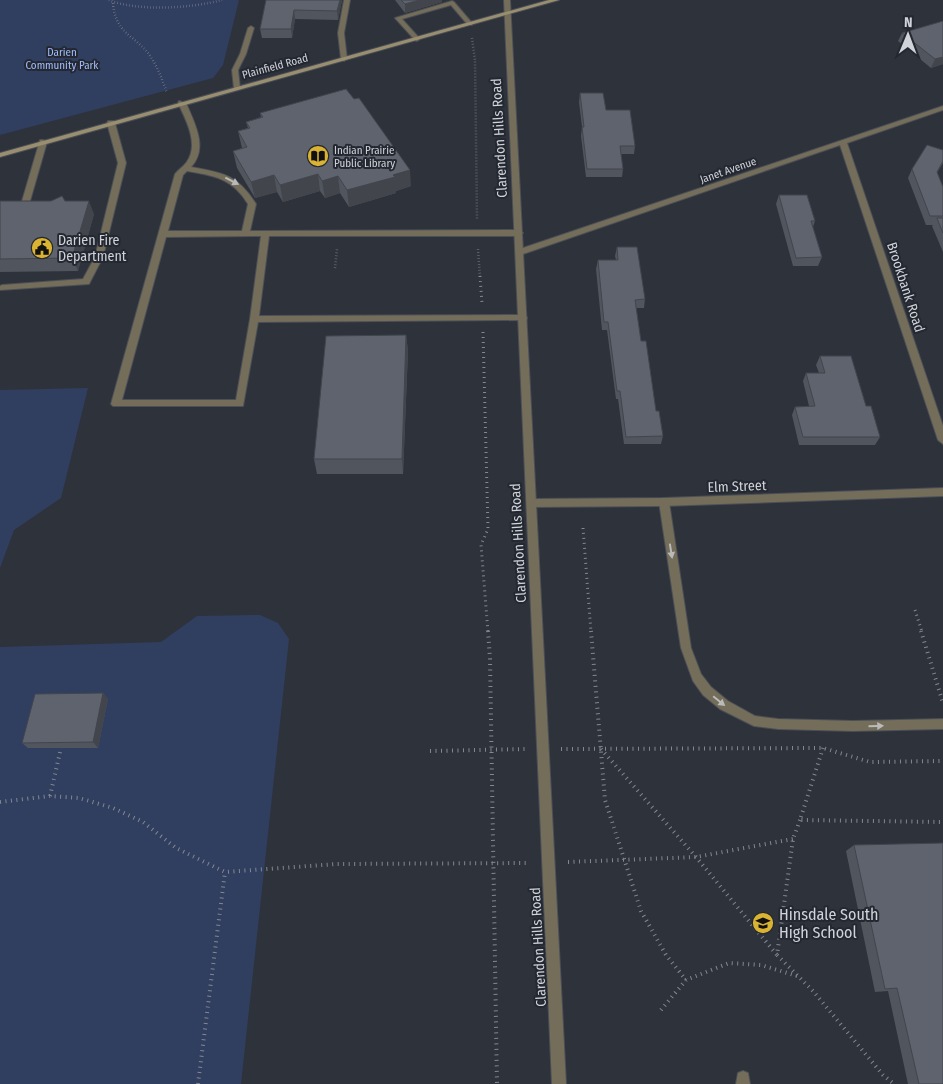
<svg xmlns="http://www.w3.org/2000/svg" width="943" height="1084" font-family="'Fira Sans Condensed',sans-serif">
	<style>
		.green { fill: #303e60 }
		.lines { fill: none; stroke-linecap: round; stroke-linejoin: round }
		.service-casing { stroke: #4b4f57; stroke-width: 2 }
		.minor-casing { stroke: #4b4f57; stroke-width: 2 }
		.tertiary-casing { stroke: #4b4f57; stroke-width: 2 }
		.secondary-casing { stroke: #4b4f57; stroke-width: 2 }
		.path-far2 { stroke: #84888f; stroke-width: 2.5; stroke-dasharray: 0.5 2.5; stroke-linecap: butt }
		.path-far1 { stroke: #84888f; stroke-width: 3; stroke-dasharray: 1 4; stroke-linecap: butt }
		.path { stroke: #84888f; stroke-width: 4; stroke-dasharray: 1 4.5; stroke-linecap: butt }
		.service { fill: #746d5a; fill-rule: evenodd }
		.minor { fill: #746d5a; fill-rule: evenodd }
		.tertiary { fill: #746d5a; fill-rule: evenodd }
		.secondary { fill: #998e6f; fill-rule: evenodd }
		.wall { fill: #51555e }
		.shaded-wall { fill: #42454c }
		.building { fill: #5e636d; stroke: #42454c }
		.oneway { fill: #b9bab9 }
		.labels { text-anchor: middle; stroke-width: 4; stroke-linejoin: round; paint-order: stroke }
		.far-park-label { font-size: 11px; fill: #a2bcfe; stroke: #242831 }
		.far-street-label { font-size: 11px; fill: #d0d3d9; stroke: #242831 }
		.far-poi-label { font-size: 11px; fill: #d0d3d9; stroke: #242831; text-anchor: start }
		.street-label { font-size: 14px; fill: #d0d3d9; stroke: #242831 }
		.poi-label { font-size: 14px; fill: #d0d3d9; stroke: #242831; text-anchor: start }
		.near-poi-label { font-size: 16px; fill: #d0d3d9; stroke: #242831; text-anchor: start }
	</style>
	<rect width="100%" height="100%" fill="#2e323b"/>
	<g class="green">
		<polygon points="0,0 239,0 223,65 213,78 0,135"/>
		<polygon points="88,388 61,498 14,530 0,568 0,390"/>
		<polygon points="260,615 278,623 289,639 241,1084 0,1084 0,647 161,642 197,616"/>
	</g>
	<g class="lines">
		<g class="service-casing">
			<g id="service">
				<polygon points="344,0 350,0 344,33 347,59 344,61 341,59 338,33"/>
				<polygon points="452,1 454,2 472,23 472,25 468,25 451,5 402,19 420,39 417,41 415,40 395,18"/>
				<polygon points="251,26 254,28 246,54 238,70 240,88 234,89 232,70 240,54 248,28"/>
				<path d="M179,101L186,103C194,122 209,148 191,167C223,173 237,174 256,204L250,231L519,230L523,233L519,236H269L259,316L523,315L526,316L527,318L526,320L258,322L243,406H113L111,404L175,174C178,170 183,167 186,163C200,145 186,120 178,103ZM187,171C215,176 232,178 248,204L242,231H168L183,175ZM261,236L250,319L236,400H122L166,237Z"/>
				<polygon points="108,121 114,121 115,123 126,163 103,257 89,284 0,290 0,286 2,285 83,279 95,257 118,163 107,123"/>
				<polygon points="40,140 43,140 47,142 28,208 24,211 20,208"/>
				<polygon points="664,498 667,499 669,502 691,648 701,674 711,687 728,701 755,716 778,719 853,721 943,719 943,729 853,731 778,729 754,726 720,709 703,695 693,681 681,648 659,502 661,499"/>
				<polygon points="743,1071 748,1073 750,1084 736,1084 738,1073"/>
			</g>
		</g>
		<g class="minor-casing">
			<g id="minor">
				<polygon points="943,106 943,110 847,143 943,426 943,444 938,440 840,145 523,254 517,254 516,252 517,250"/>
				<polygon points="943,488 943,496 664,506 532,507 529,506 527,503 529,500 532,499 664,498"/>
			</g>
		</g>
		<g class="tertiary-casing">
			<polygon id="tertiary" points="504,0 510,0 566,1084 552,1084"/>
		</g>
		<g class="secondary-casing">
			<polygon id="secondary" points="549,0 559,0 0,157 0,153"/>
		</g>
		<g class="path-far2">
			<path d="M109,0C138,12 192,8 222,0"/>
			<path d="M113,3C115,32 132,34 148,53C157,65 162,79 167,93"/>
			<polyline points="472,38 475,60 477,219"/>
			<polyline points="478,249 480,278"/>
			<polyline points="335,268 337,249"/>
		</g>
		<g class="path-far1">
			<polyline points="480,276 482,303"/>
			<polyline points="483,332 488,529 481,545 488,632"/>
			<polyline points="583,528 591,632"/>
			<polyline points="915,610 922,632"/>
		</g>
		<g class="path">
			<polyline points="488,631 490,659 497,1084"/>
			<polyline points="591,631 605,800 641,911 666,955 686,980"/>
			<polyline points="921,631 943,703"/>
			<polyline points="823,748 800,820 943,822"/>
			<polyline points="561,749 823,748 870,762 943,761"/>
			<polyline points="601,749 696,857 777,955"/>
			<polyline points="430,751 525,749"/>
			<polyline points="50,796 61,748"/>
			<polyline points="0,802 50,796 79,798 113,808 143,822 176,848 225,872 337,864 529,863"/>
			<polyline points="800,820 793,839 777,955 813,991 883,1075 894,1084"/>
			<polyline points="568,862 696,857 793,839"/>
			<polyline points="661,1010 686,980 729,963 761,965 797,976"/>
			<polyline points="198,1084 225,872"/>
		</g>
		<use href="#service" class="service"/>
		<use href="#minor" class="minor"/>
		<use href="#tertiary" class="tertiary"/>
		<use href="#secondary" class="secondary"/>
	</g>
	<g class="wall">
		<polygon points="266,0 342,0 338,20 295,19 292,38 262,38 260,29"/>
		<polygon points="395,0 442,0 442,2 405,13"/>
		<polygon points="902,33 943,64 931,68 898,41"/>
		<polygon points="580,93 606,110 635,146 634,154 621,154 623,169 622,177 586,177 581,136 582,127 579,102"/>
		<polygon points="260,113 411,186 396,191 396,193 349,207 340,193 325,198 320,191 283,202 277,192 255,198 237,168 233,151 242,148 238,131 248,128 246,122 261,117"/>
		<polygon points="943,150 943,163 937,173 943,187 943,252 932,226 933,225 926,225 908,178 912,169"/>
		<polygon points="779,195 815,221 813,227 822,257 818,266 793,266 776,204"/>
		<polygon points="0,201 94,214 78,271 0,272"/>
		<polygon points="617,247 645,299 644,308 636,308 641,341 656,411 663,436 661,444 624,444 618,399 616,399 607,330 602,330 596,269 598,260 616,260 615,256"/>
		<polygon points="406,335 408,351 403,474 317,474 314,459"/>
		<polygon points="820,356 866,406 880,437 875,445 799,445 792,415 795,407 809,406 803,381 806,373 819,373 816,365"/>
		<polygon points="103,693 108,699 98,748 28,748 22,743"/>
		<polygon points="854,845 943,1084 908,1084 888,991 875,992 846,851"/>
	</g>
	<g class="shaded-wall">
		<polygon points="340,0 342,0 338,20 337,11"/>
		<polygon points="420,0 442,0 442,2 405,13 405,4"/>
		<polygon points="294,10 295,19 292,38 291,29"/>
		<polygon points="943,57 943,64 931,68 935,59"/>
		<polygon points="410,170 411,186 396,191 396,193 349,207 347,190"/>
		<polygon points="318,174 320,191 283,202 280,185"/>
		<polygon points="274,175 277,192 255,198 251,182"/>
		<polygon points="338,176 340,193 325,198 322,181"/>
		<polygon points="89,201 94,214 78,271 72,258"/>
		<polygon points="406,335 408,351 403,474 402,459"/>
		<polygon points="103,693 108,699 98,748 93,742"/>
	</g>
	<g class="building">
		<polygon points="266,0 340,0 337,11 294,10 291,29 260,29"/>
		<polygon points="401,0 420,0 405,4"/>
		<polygon points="943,21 943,57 935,59 902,33"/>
		<polygon points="346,89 354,99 359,98 410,170 393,175 395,177 347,190 338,176 322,181 318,174 280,185 274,175 251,182 233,151 247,147 238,131 250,128 246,122 263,117 260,113"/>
		<polygon points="580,93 603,93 606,110 630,110 635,146 620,146 623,169 587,169 582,127 584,127"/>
		<polygon points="927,145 943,150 943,161 937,172 943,187 943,216 930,216 912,169"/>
		<polygon points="779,195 807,195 815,221 811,221 822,257 796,258"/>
		<polygon points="62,196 65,201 89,201 72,258 0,259 0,201 51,201"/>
		<polygon points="937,218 943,218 943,233"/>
		<polygon points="617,247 637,247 645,299 635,300 641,341 646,341 656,411 659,411 663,436 626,437 620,391 617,391 608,322 604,322 598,260 618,260"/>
		<polygon points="406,335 402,459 314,459 326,336"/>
		<polygon points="820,356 851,356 866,406 871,406 880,437 803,437 795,407 815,406 806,373 825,373"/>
		<polygon points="103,693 93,742 22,743 35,694"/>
		<polygon points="943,843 943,1084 919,1084 897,988 885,989 854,845"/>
	</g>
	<defs><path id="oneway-solid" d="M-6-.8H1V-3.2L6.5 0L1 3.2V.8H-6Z" transform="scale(1.25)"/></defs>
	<g class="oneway">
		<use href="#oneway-solid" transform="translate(232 181) rotate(27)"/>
		<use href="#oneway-solid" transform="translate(671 551) rotate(81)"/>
		<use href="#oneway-solid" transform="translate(719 701) rotate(39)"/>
		<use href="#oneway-solid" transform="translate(876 726) rotate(-1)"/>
	</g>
	<defs>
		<g id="library-disc" transform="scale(1.125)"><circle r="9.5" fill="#dab333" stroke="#242831"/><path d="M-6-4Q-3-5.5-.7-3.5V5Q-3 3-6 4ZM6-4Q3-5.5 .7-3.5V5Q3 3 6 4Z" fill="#111"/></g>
		<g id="civic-disc" transform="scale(1.125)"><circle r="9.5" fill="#dab333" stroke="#242831"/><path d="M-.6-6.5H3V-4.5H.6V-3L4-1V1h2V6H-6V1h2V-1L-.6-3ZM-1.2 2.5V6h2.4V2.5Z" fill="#111"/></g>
		<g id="school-disc" transform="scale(1.125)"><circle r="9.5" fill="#dab333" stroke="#242831"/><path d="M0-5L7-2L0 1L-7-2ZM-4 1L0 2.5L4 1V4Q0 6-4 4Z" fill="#111"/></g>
	</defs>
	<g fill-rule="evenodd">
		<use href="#library-disc" x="318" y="156"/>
		<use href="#civic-disc" x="42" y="248"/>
		<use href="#school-disc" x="763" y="923"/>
	</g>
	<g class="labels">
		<g class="far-park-label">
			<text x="62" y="56">Darien<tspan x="62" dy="13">Community Park</tspan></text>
		</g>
		<g class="far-street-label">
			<text transform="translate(275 66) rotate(-15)" y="4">Plainfield Road</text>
			<text transform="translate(728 170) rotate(-19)" y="4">Janet Avenue</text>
		</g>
		<g class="far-poi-label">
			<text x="334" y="154">Indian Prairie<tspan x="334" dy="13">Public Library</tspan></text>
		</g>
		<g class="street-label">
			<text transform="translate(499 138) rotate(-93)" y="5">Clarendon Hills Road</text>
			<text transform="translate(906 287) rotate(72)" y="5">Brookbank Road</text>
			<text transform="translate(737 486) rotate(-2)" y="5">Elm Street</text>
			<text transform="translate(518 543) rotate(-93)" y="5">Clarendon Hills Road</text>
			<text transform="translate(538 947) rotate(-93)" y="5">Clarendon Hills Road</text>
		</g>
		<g class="poi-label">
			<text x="58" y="245">Darien Fire<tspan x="58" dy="16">Department</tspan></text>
		</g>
		<g class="near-poi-label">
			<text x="779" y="920">Hinsdale South<tspan x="779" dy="18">High School</tspan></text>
		</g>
	</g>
	<g transform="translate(908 35) rotate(1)" stroke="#242831" stroke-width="4" paint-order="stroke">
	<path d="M0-4L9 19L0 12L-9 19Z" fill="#d0d3d9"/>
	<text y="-8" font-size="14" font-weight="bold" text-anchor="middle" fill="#d0d3d9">N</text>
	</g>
</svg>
